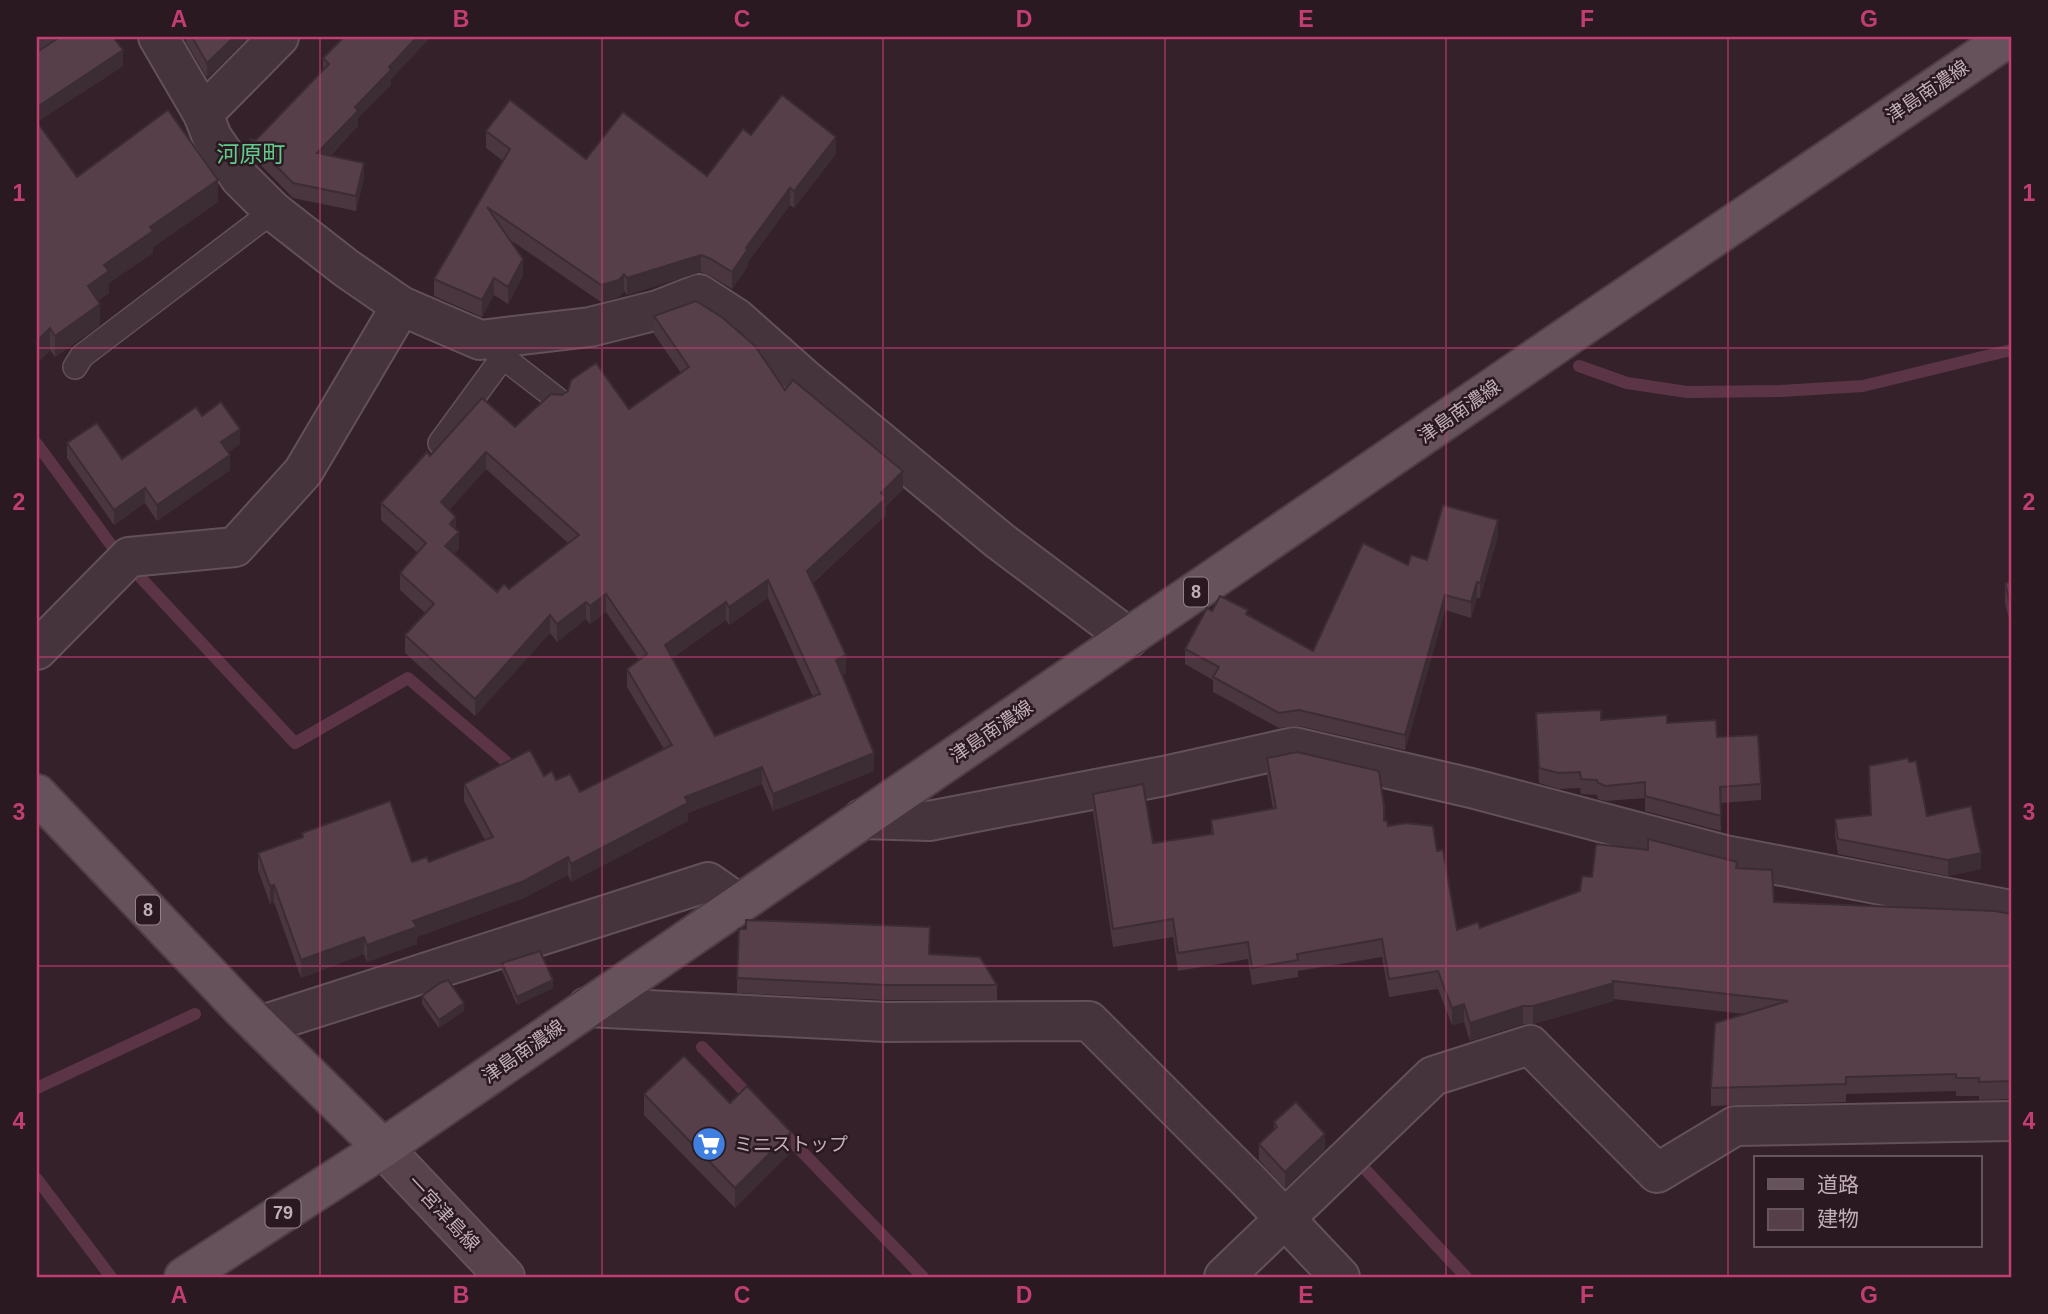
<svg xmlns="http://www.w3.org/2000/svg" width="2048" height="1314" font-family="Helvetica,'Noto Sans JP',sans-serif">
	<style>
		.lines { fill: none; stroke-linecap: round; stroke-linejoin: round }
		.stream { stroke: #5b3546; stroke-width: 12 }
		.lane-casing { stroke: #635159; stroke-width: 26 }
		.street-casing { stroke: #635159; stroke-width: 42 }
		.secondary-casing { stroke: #635159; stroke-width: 42 }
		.primary-casing { stroke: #4f3d45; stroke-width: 42 }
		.lane { stroke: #45343c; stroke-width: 23 }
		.street { stroke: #45343c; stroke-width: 38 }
		.secondary { stroke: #58424b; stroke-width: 38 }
		.primary { stroke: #66525b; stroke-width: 38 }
		.wall { fill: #4a363f; fill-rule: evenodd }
		.shaded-wall { fill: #3c2c33 }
		.building { fill: #563f49; stroke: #3c2c33; stroke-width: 2; fill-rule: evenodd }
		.grid { fill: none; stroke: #c23e72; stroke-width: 2; stroke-opacity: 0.55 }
		.labels { text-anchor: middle; stroke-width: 5; stroke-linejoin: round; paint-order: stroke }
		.shield { fill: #2a1921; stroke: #948189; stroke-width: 2 }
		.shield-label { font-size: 18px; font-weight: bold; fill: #c2aeb6 }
		.street-label { font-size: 19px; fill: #c2aeb6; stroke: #2a1921 }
		.poi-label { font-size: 19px; fill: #c2aeb6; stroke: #2a1921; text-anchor: start }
		.quarter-label { font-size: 23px; fill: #60cb8c; stroke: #2a1921 }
		.neatline { fill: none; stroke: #c23e72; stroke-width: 2.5 }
		.grid-label { font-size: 23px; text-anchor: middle; font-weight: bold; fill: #c23e72 }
	</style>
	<rect width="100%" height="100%" fill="#35212a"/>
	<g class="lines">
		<g class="stream">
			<polyline points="1579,366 1627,383 1687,392 1780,391 1863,386 2011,350"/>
			<polyline points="37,444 117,553"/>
			<polyline points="141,578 295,743 408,678 510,765"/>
			<polyline points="702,1047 753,1100"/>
			<polyline points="37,1088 195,1014"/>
			<polyline points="780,1129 923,1277"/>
			<polyline points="1363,1167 1466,1277"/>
			<polyline points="37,1179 111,1277"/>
		</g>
		<g class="lane-casing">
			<g id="lane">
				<polyline points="37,44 52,37"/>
				<polyline points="491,348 557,399"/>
				<polyline points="75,367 82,356 273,211"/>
				<polyline points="440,443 503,357"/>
			</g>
		</g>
		<g class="street-casing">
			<g id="street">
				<polyline points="158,37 203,114 212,137 240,178 273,211 346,268 401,306 480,340 590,327 658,310 699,294 736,318 807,381 1000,541 1129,638"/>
				<polyline points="203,114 279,37"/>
				<polyline points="37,650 129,557 235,547 303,472 401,306"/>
				<polyline points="862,819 929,821 1164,776 1294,747 1471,788 1725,855 2011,910"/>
				<polyline points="587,1007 886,1022 1089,1021 1250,1182 1340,1277"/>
				<polyline points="259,1026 708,882 738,903"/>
				<polyline points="1224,1277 1433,1076 1530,1045 1657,1173 1735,1126 2011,1121"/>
			</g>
		</g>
		<g class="secondary-casing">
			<polyline id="secondary" points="383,1148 505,1277"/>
		</g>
		<g class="primary-casing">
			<g id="primary">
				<polyline points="37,794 243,1010 383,1148"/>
				<polyline points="184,1277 383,1148 1571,334 2009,37"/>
			</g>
		</g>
		<use href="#lane" class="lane"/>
		<use href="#street" class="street"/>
		<use href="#secondary" class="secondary"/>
		<use href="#primary" class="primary"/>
	</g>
	<g class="wall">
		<polygon points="186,37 248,37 207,78 186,42"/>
		<polygon points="428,37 428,40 391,79 391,85 358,118 358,126 330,156 364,178 356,211 293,198 250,154 250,139 256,140 323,71 323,58"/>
		<polygon points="37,44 40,50 123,66 37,122 77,177 218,202 153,247 153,253 109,283 109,293 98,301 100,325 55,357 50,350 37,363"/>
		<polygon points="486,131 586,159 707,176 751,135 836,154 794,208 790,205 748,262 748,266 732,289 711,276 701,272 627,295 624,291 619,297 601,302 509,239 523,276 508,304 494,295 482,317 434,296 434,279 503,161 486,148"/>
		<path d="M654,316L785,390L903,489L886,506V515L813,583L846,673L842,675L874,771L773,811L762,784L688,813V821L571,882L568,875L524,898L417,937V944L367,962L364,954L301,978L274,902L270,904L258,870V853L302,837V833L412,862H429L485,840L464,801V784L544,776L580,792L664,749L627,687V669L639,660L606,612L590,624L586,619L557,642L550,633L475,716L405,653V635L425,613L400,590V573L418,553L381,520V503L430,456L515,427L629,409L681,373L654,334ZM486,469L568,543L509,589L497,592L454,554L459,549L456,530L449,510ZM768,598L813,697L715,736L672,658L726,620L729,625Z"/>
		<polygon points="202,416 240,444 228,452 230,470 157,521 145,503 114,525 67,458 67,443 122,459"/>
		<polygon points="1498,536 1480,598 1477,598 1471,618 1445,610 1405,750 1299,726 1279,728 1213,692 1213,680 1185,664 1185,649 1212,611 1248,615 1313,651 1408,565"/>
		<polygon points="2011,582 2011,627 2005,603 2005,583"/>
		<polygon points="1536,713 1601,720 1667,723 1717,737 1761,784 1761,800 1720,803 1721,831 1645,811 1645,798 1606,801 1598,799 1597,795 1581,794 1580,788 1559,789 1539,783"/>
		<polygon points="1267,758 1384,821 1388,826 1437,851 1457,930 1480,928 1580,891 1592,877 1648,850 1648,839 1737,868 1774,902 2011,914 2011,1099 1979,1100 1979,1096 1956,1096 1956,1091 1846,1094 1846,1102 1711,1106 1711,1088 1745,1014 1614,999 1614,1001 1533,1024 1523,1024 1470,1041 1464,1022 1452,1025 1438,989 1389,997 1382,957 1298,971 1298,977 1252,985 1248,959 1178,971 1173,937 1113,947 1093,812 1093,794 1153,843 1211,835 1211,820 1273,809 1267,775"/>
		<polygon points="1869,766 1927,816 1981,869 1948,876 1838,854 1835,835 1835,819 1870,815"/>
		<polygon points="930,954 997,985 997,1000 886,1000 737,993 737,978"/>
		<polygon points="502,963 553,988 517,1005 502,971"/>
		<polygon points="422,996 464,1011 439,1028 422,1004"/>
		<polygon points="644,1094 730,1103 791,1152 735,1208 644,1115"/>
		<polygon points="1274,1122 1325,1150 1285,1188 1259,1160 1259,1144 1274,1130"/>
	</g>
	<g class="shaded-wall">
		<polygon points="234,37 248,37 207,78 207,63"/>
		<polygon points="417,37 428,37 428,40 391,79 391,85 358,118 358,126 317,168 317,153 389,67"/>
		<polygon points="123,50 123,66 37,122 37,107"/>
		<polygon points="836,137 836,154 794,208 794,191"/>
		<polygon points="364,163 364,178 356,211 356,196"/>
		<polygon points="218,180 218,202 153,247 153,253 109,283 109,293 88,308 88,286 104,265 150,227"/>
		<polygon points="790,188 790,205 748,262 748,266 732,289 732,272 746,248"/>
		<polygon points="701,255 701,272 627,295 627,278"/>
		<polygon points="523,259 523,276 508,304 508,287"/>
		<polygon points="624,274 624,291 619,297 601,302 601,285"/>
		<polygon points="494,278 494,295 482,317 482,300"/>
		<polygon points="100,304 100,325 55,357 55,336"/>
		<polygon points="50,328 50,350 37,363 37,341"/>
		<polygon points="240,429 240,444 221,458 221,442"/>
		<polygon points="486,452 486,469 441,520 441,502"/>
		<polygon points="230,455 230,470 157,521 157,505"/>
		<polygon points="903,471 903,489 886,506 886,515 807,588 807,571"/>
		<polygon points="145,488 145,503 114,525 114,510"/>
		<polygon points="456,517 456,534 459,532 459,549 445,564 445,546 450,524"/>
		<polygon points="1498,520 1498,536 1480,598 1480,583"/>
		<polygon points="768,580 768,598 729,625 729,607"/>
		<polygon points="1477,582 1477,598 1471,618 1471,602"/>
		<polygon points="606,594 606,612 590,624 590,606"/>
		<polygon points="1445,595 1445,610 1405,750 1405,735"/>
		<polygon points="586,602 586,619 557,642 557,624"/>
		<polygon points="726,602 726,620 665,662 665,645"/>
		<polygon points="550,615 550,633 475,716 475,699"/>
		<polygon points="846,655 846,673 836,677 836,660"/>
		<polygon points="874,753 874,771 773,811 773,794"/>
		<polygon points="762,767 762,784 688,813 688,821 571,882 571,864 685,797"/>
		<polygon points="1981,853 1981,869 1948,876 1948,860"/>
		<polygon points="568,857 568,875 524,898 417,937 417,944 367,962 367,945 413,921"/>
		<polygon points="274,885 274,902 270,904 270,886"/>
		<polygon points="364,937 364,954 301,978 301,960"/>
		<polygon points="553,980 553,988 517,1005 517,997"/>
		<polygon points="1614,983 1614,1001 1533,1024 1533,1006"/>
		<polygon points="464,1003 464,1011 439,1028 439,1020"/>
		<polygon points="1464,1004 1464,1022 1452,1025 1452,1008"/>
		<polygon points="1523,1006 1523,1024 1470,1041 1470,1023"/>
		<polygon points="791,1132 791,1152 735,1208 735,1188"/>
		<polygon points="1325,1134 1325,1150 1285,1188 1285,1172"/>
	</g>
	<g class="building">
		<polygon points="60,37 113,37 123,50 37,107 37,44 40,50"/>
		<polygon points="192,37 234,37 207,63"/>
		<polygon points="344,37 417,37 389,67 391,70 355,107 358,111 317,153 364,163 356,196 293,183 250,139 256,140 329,64 323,58"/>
		<polygon points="782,95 836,137 794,191 790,188 746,248 748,249 732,272 711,259 701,255 627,278 624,274 619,280 601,285 487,207 523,259 508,287 494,278 482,300 434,279 510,149 486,131 510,100 586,159 623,112 707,176 743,129 751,135"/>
		<polygon points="168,110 218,180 150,227 153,231 104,265 109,271 88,286 100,304 55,336 50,328 37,341 37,122 77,177"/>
		<path d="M696,301L723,318L755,346L785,390L793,380L903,471L881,493L886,498L807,571L846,655L836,660L874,753L773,794L762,767L685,797L688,803L571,864L568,857L524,881L413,921L417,927L367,945L364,937L301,960L274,885L270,886L258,853L303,837L302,833L390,801L412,862L427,857L429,862L493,837L464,784L530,750L544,776L552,771L556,780L570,774L580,792L672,745L627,669L647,654L606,594L590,606L586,602L557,624L550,615L475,699L405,635L434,604L400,573L426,543L381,503L427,452L430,456L482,398L515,427L551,394L562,395L568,391L571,380L596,363L629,409L689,367L654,316ZM486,452L579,535L509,589L504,584L497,592L445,546L459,532L450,524L456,517L441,502ZM768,580L820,694L715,736L665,645L726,602L729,607Z"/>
		<polygon points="221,402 240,429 221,442 230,455 157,505 145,488 114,510 67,443 97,423 122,459 196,407 202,416"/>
		<polygon points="1443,505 1498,520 1480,583 1477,582 1471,602 1445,595 1405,735 1299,710 1279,713 1213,677 1219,667 1185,649 1207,608 1212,611 1220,596 1248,610 1246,614 1313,651 1363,543 1408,565 1411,555 1427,560"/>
		<polygon points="2011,582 2011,607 2005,583"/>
		<polygon points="1601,710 1601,720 1667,715 1667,723 1716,720 1717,737 1758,735 1761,784 1720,787 1721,816 1645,796 1645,782 1606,786 1598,783 1597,780 1581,779 1580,772 1559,773 1539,768 1536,713"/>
		<polygon points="1297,752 1379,771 1384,806 1384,821 1387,821 1388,826 1406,823 1433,826 1437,851 1443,850 1457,930 1478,922 1480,928 1580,891 1582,876 1592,877 1596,844 1648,850 1648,839 1737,862 1736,868 1772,870 1774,902 1995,911 2011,914 2011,1081 1979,1082 1979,1078 1956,1078 1956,1074 1846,1077 1846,1084 1711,1088 1715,1023 1788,1001 1613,981 1614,983 1533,1006 1523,1006 1470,1023 1464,1004 1452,1008 1438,971 1389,979 1382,939 1297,954 1298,960 1252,968 1248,942 1178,953 1173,919 1113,929 1093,794 1143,784 1153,843 1213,834 1211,820 1276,808 1267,758"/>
		<polygon points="1908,758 1909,762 1916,761 1927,816 1971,806 1981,853 1948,860 1838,839 1835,819 1871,815 1869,766"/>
		<polygon points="746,920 930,927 929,954 980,957 997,985 886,985 737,978 739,929 746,929"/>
		<polygon points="540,951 553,980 517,997 502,963"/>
		<polygon points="448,980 464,1003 439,1020 422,996 440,983"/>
		<polygon points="684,1056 730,1103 747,1086 791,1132 735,1188 644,1094"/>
		<polygon points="1296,1102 1325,1134 1285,1172 1259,1144 1277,1127 1274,1122"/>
	</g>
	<path class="grid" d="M320,37V1277M602,37V1277M883,37V1277M1165,37V1277M1446,37V1277M1728,37V1277M37,348H2011M37,657H2011M37,966H2011"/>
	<defs>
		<g id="supermarket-disc" transform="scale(1.75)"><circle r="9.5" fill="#3f7fe0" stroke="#2a1921"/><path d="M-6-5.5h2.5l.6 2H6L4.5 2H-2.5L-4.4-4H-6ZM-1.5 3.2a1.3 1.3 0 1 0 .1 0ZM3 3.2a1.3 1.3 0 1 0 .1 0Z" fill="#fff"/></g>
	</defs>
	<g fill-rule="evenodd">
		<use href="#supermarket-disc" x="709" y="1144"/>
	</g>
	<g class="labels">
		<g class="shield">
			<rect x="1184" y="577.5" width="24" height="29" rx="5"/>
			<rect x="136" y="895.5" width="24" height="29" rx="5"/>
			<rect x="265.5" y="1198.5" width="35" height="29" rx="5"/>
		</g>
		<g class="shield-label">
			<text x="1196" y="598">8</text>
			<text x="148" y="916">8</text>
			<text x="283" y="1219">79</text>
		</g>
		<g class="street-label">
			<text transform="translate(1927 91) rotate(-34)" y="7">津島南濃線</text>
			<text transform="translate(1459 411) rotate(-35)" y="7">津島南濃線</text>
			<text transform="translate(991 731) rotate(-34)" y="7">津島南濃線</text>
			<text transform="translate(523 1051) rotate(-35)" y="7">津島南濃線</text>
			<text transform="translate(444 1213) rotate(47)" y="7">一宮津島線</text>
		</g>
		<g class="poi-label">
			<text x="734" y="1151">ミニストップ</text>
		</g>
		<g class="quarter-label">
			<text x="251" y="162">河原町</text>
		</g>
	</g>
	<rect width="2048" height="1314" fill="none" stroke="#2a1921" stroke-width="77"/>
	<rect x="1754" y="1156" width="228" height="91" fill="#2a1921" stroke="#67555d" stroke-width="2"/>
	<rect x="1768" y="1179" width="35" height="10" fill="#66525b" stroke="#67555d" stroke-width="2"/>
	<text x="1817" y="1192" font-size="21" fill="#c2aeb6">道路</text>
	<rect x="1768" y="1209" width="35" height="21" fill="#563f49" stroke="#67555d" stroke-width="2"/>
	<text x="1817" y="1226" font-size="21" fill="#c2aeb6">建物</text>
	<rect x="38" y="38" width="1972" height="1238" class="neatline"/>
	<g class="grid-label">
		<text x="179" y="27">A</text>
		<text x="461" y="27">B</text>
		<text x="742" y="27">C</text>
		<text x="1024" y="27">D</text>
		<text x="1306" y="27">E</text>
		<text x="1587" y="27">F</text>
		<text x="1869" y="27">G</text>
		<text x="19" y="201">1</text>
		<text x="2029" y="201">1</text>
		<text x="19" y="510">2</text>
		<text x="2029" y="510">2</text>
		<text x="19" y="820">3</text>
		<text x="2029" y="820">3</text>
		<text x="19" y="1129">4</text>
		<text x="2029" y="1129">4</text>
		<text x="179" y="1303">A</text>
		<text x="461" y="1303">B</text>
		<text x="742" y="1303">C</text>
		<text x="1024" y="1303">D</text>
		<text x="1306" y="1303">E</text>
		<text x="1587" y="1303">F</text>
		<text x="1869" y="1303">G</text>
	</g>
</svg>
